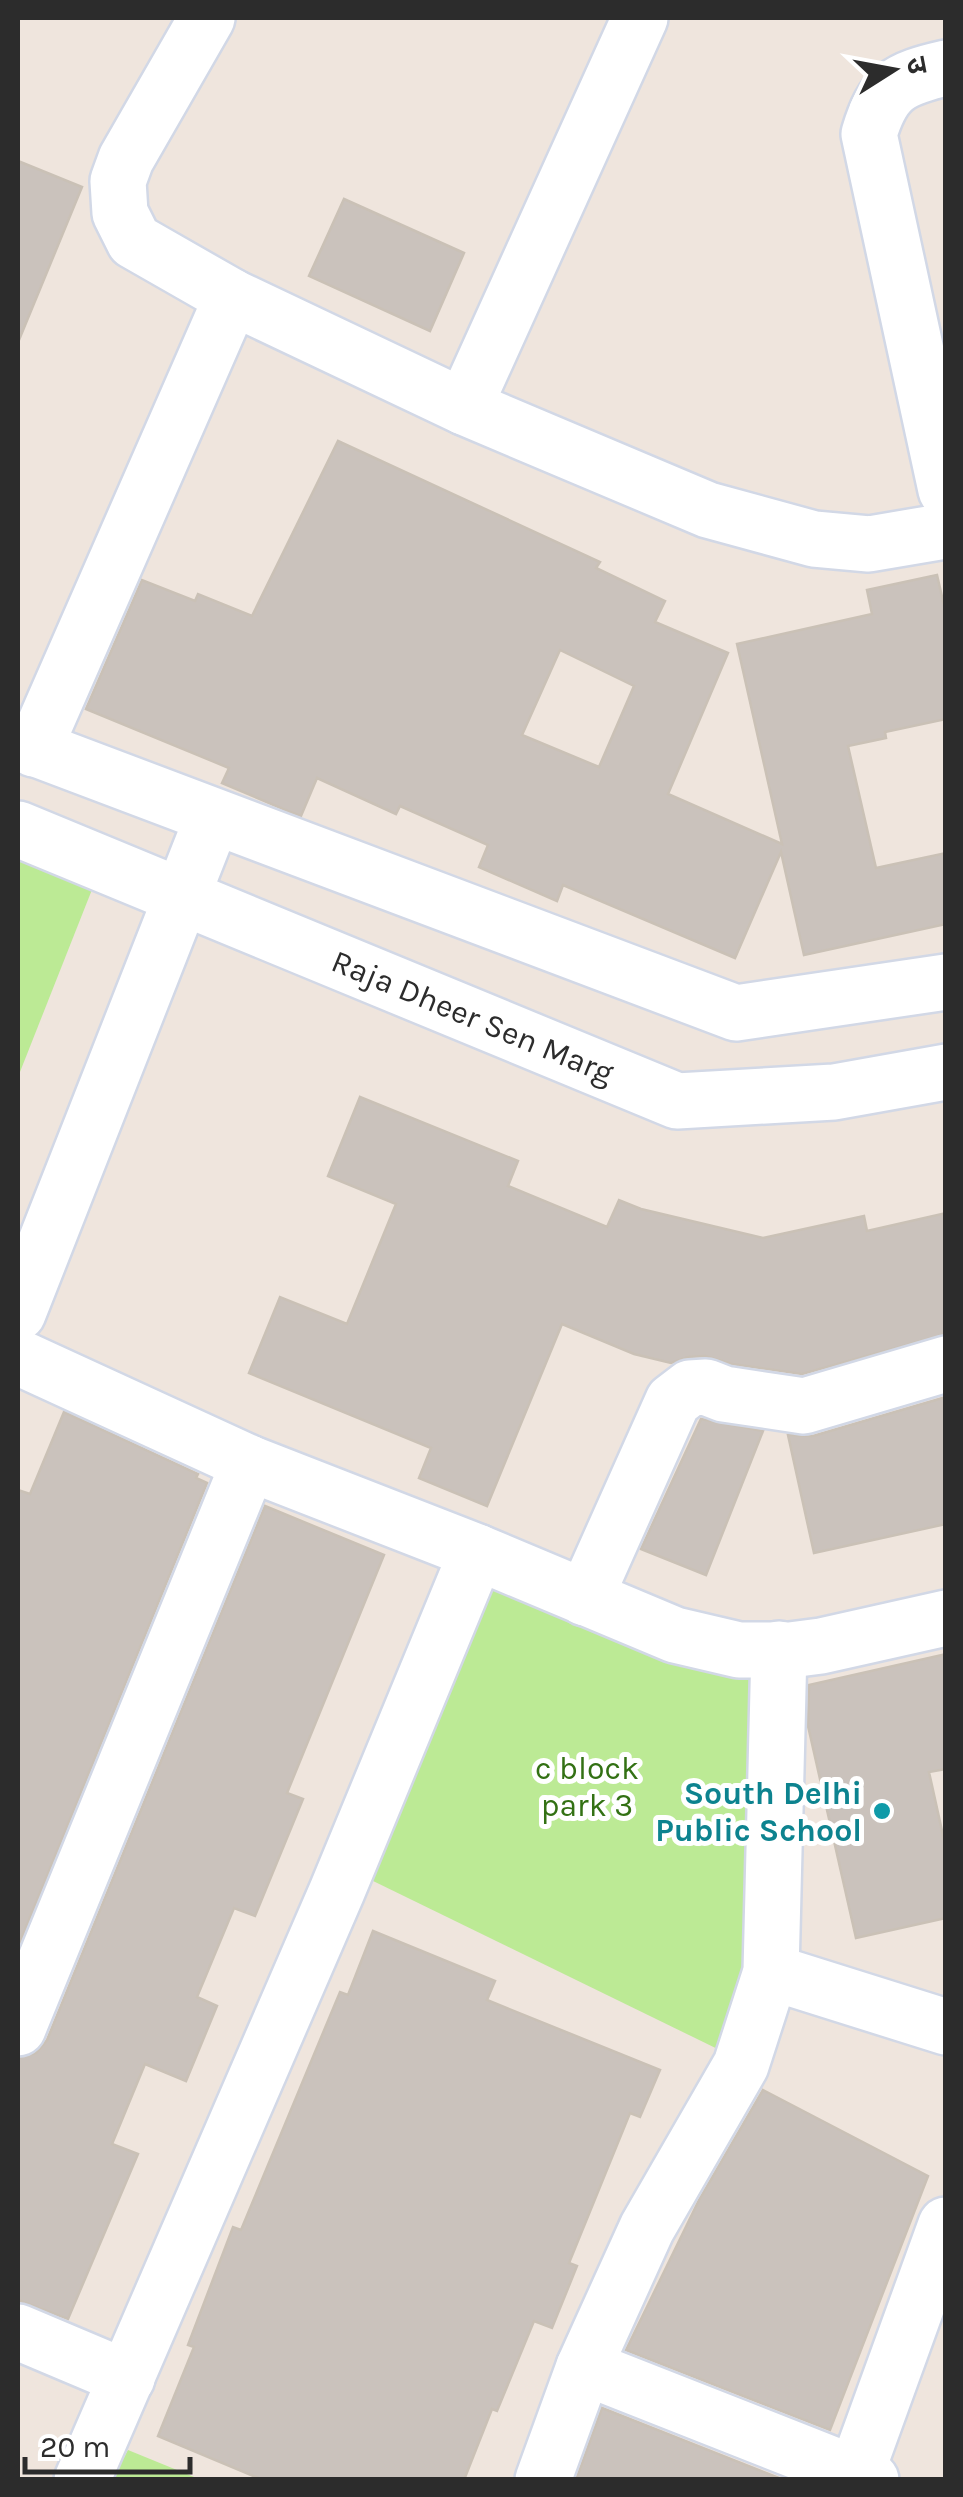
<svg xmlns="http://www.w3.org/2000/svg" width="963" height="2497" font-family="Karla,'Noto Sans Devanagari',sans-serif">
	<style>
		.green { fill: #bcea95 }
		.building { fill: #cac2bc; stroke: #cac1b6; stroke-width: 2.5; fill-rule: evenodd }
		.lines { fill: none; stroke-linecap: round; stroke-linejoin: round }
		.minor-casing { stroke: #d2d8e6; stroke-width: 60 }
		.minor { stroke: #fff; stroke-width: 55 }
		.culture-dot { fill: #0f9aa8; stroke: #fff; stroke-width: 4 }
		.labels { text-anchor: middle; stroke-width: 10; stroke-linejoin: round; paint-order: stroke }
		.street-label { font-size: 32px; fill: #2c2c2c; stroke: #fff }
		.park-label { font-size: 32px; fill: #337114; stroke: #fff }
		.culture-label { font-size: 32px; font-weight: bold; fill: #0d838f; stroke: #fff; text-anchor: end }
	</style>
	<rect width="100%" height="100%" fill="#efe5dd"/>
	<g class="green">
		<polygon points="18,850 95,882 18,1077"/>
		<polygon points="477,1552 762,1649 771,1972 734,2057 369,1879"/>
		<polygon points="128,2450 199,2479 112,2480"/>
	</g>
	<g class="building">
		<polygon points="18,161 82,187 19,340 18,340"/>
		<polygon points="344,199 464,253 430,331 309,276"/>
		<path d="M338,441L600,562L596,568L665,601L655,622L728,653L668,794L782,844L737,644L872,614L867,590L937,575L946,614V719L885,732L886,738L848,746L876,868L946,853V924L804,955L781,852L735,958L563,885L557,901L479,867L488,845L400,806L396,814L317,778L301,816L288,811L222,783L229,768L86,709L142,580L195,601L198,594L252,616ZM560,650L634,686L599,767L522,735Z"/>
		<polygon points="360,1097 518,1161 508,1186 607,1227 619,1200 641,1209 763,1238 864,1216 867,1231 946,1213 946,1334 802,1374 732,1364 705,1356 688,1357 671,1363 634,1354 562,1324 487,1506 419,1478 431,1448 249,1373 280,1297 347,1324 396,1204 328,1176"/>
		<polygon points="946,1397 946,1524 814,1553 788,1435 813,1436"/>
		<polygon points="64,1412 198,1474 196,1478 207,1483 18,1947 18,1490 30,1494"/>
		<polygon points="701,1419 763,1431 706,1575 641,1549"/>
		<polygon points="265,1506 384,1555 287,1793 303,1799 255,1916 234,1908 197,1997 217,2006 186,2081 145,2064 112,2144 138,2154 68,2319 18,2300 18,2058 36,2053 47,2040"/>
		<polygon points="946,1654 946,1769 929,1772 946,1849 946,1918 856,1938 808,1726 809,1685"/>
		<polygon points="373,1931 495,1981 487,2000 660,2070 640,2117 630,2113 569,2263 577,2266 552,2328 534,2321 497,2411 492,2409 464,2480 263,2480 158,2436 194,2347 188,2345 233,2227 241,2230 340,1992 348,1995"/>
		<polygon points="763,2090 928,2176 830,2430 626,2350 699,2200"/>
		<polygon points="602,2408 784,2480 576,2480"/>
	</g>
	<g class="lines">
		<g class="minor-casing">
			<g id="minor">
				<polyline points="207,18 126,159 118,181 120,213 134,241 232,297 464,407 708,510 814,539 869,544 946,531"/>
				<path d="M946,68C898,79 883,87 869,134L946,490"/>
				<polyline points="464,407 640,18"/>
				<polyline points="18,742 736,1013 946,982"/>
				<polyline points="34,749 232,297"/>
				<path id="s1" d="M18,829L677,1101L834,1092L946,1072"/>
				<polyline points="18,1313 213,817"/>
				<polyline points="18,1357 249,1463 477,1552 675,1635 739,1650 790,1650 821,1646 946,1618"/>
				<polyline points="585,1598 673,1401 690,1388 706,1387 724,1394 804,1406 946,1364"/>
				<polyline points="771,1972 946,2027"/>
				<polyline points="18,2028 249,1463"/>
				<polyline points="18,2332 127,2378"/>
				<polyline points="584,2367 871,2480"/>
				<polyline points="856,2473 946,2225"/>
				<polyline points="82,2480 337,1891 477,1552"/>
				<polyline points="543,2480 584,2367 647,2228 741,2065 771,1972 779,1649"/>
			</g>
		</g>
		<use href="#minor" class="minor"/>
	</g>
	<circle class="culture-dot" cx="882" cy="1811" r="10"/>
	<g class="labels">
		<g class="street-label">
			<text dy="11" stroke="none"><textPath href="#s1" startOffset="492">Raja Dheer Sen Marg</textPath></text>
		</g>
		<g class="park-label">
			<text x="587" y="1779">c block<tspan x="587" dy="37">park 3</tspan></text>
		</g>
		<g class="culture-label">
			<text x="862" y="1804">South Delhi<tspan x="862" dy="37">Public School</tspan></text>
		</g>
	</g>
	<rect width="963" height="2497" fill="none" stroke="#2c2c2c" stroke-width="40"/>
	<g transform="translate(893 70) rotate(79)" stroke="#ffffff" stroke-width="8" paint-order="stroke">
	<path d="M0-8L18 38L0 25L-18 38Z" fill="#2c2c2c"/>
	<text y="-15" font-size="28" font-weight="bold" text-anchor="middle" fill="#2c2c2c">उ</text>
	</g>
	<path d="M25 2457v15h165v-15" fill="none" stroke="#2c2c2c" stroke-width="5"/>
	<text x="40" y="2457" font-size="30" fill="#2c2c2c" stroke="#ffffff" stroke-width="8" paint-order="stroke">20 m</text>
</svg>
